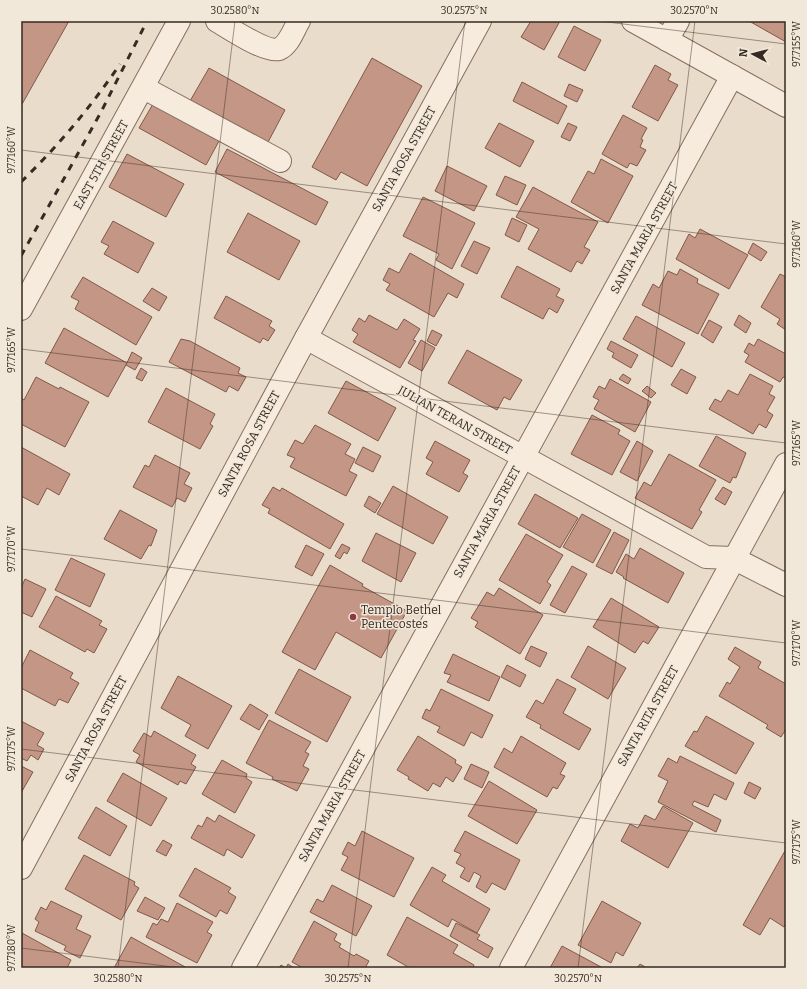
<svg xmlns="http://www.w3.org/2000/svg" width="807" height="989" font-family="Bitter,serif">
	<style>
		.building { fill: #c49685; stroke: #815849 }
		.lines { fill: none; stroke-linecap: round; stroke-linejoin: round }
		.minor-casing { stroke: #856f61; stroke-width: 24 }
		.minor { stroke: #f6ebdd; stroke-width: 22 }
		.rail { stroke: #372a22; stroke-width: 3; stroke-dasharray: 7 7; stroke-linecap: butt }
		.ticks { fill: none; stroke: #372a22; stroke-width: 1; stroke-opacity: 0.45 }
		.poi-dot { fill: #8d3744; stroke: #f2e8d9; stroke-width: 1.5 }
		.labels { text-anchor: middle; stroke-width: 3; stroke-linejoin: round; paint-order: stroke }
		.street-label { font-size: 12px; fill: #372a22; stroke: #f2e8d9 }
		.poi-label { font-size: 12px; fill: #372a22; stroke: #f2e8d9; text-anchor: start }
		.neatline { fill: none; stroke: #372a22; stroke-width: 1.5 }
		.ticks-label { font-size: 10px; text-anchor: middle; fill: #372a22 }
	</style>
	<rect width="100%" height="100%" fill="#eadcca"/>
	<g class="building">
		<polygon points="21,21 69,21 21,106"/>
		<polygon points="531,21 560,21 544,50 521,37"/>
		<polygon points="749,21 786,21 786,42"/>
		<polygon points="574,26 601,40 585,71 558,57"/>
		<polygon points="372,58 422,86 367,186 341,172 336,180 312,167"/>
		<polygon points="655,65 671,74 668,80 678,85 658,121 632,107"/>
		<polygon points="209,68 285,110 267,144 190,101"/>
		<polygon points="522,82 567,106 558,124 513,101"/>
		<polygon points="569,84 583,90 577,102 564,96"/>
		<polygon points="153,104 219,141 206,165 139,128"/>
		<polygon points="623,115 647,128 641,139 643,140 640,147 646,150 637,166 630,163 627,168 602,154"/>
		<polygon points="499,123 534,141 520,167 485,148"/>
		<polygon points="568,123 577,127 570,141 561,137"/>
		<polygon points="227,149 328,202 316,225 215,172"/>
		<polygon points="127,154 184,184 166,217 109,187"/>
		<polygon points="601,159 633,176 608,223 571,202 588,171 594,174"/>
		<polygon points="447,166 487,186 474,211 435,191"/>
		<polygon points="505,176 526,185 517,205 496,195"/>
		<polygon points="533,187 598,222 584,247 590,250 582,264 577,261 571,272 528,249 539,229 516,217"/>
		<polygon points="423,197 475,223 452,269 436,260 439,254 403,236"/>
		<polygon points="248,213 300,241 279,280 227,252"/>
		<polygon points="512,218 527,225 519,242 505,235"/>
		<polygon points="113,221 154,243 138,273 104,254 109,246 101,242"/>
		<polygon points="700,229 748,255 729,289 676,259 689,234 695,238"/>
		<polygon points="474,241 490,248 477,274 461,266"/>
		<polygon points="753,243 767,252 761,261 748,253"/>
		<polygon points="410,253 464,284 457,298 448,293 434,317 386,290 390,284 383,280 389,268 399,273"/>
		<polygon points="517,266 560,289 556,296 564,300 557,313 549,308 543,319 501,297"/>
		<polygon points="680,269 698,279 697,283 719,294 698,334 642,305 653,284 659,288 668,271 677,275"/>
		<polygon points="780,274 786,277 786,330 777,324 780,319 761,307"/>
		<polygon points="83,277 152,317 136,345 75,309 79,301 71,297"/>
		<polygon points="152,288 167,297 159,311 143,301"/>
		<polygon points="226,296 272,321 269,326 275,330 268,341 263,338 260,343 214,318"/>
		<polygon points="369,315 397,330 404,319 420,329 413,340 416,341 400,368 353,342 358,334 352,330 359,318 365,322"/>
		<polygon points="739,315 751,323 746,333 734,325"/>
		<polygon points="636,316 685,343 672,367 623,339"/>
		<polygon points="709,320 722,327 713,343 701,335"/>
		<polygon points="64,328 127,363 108,397 45,363"/>
		<polygon points="432,330 442,335 436,346 427,341"/>
		<polygon points="181,339 190,341 240,368 238,373 246,377 238,391 229,386 226,392 169,362"/>
		<polygon points="758,339 786,354 786,379 783,377 780,382 745,362 749,355 744,352 749,343 754,346"/>
		<polygon points="421,340 435,348 422,371 408,363"/>
		<polygon points="611,341 638,355 631,368 612,357 614,353 607,349"/>
		<polygon points="467,350 522,380 510,400 504,397 497,410 448,383"/>
		<polygon points="132,352 142,358 135,370 126,365"/>
		<polygon points="141,368 147,372 142,381 136,378"/>
		<polygon points="681,369 696,377 687,394 671,385"/>
		<polygon points="623,374 631,379 628,384 619,379"/>
		<polygon points="750,374 773,386 769,394 775,397 767,411 773,415 766,428 759,424 753,434 709,409 715,399 721,402 728,390 738,395"/>
		<polygon points="36,377 59,389 60,387 89,402 65,447 21,424 21,398 24,400"/>
		<polygon points="610,379 651,402 635,432 594,409 599,400 593,397 599,386 605,389"/>
		<polygon points="346,381 396,408 378,441 328,413"/>
		<polygon points="647,386 656,393 651,398 642,391"/>
		<polygon points="166,388 215,414 210,424 213,426 200,449 148,422"/>
		<polygon points="592,415 620,430 618,434 630,441 612,475 571,454"/>
		<polygon points="315,425 351,444 345,454 355,459 349,471 357,475 346,496 290,467 295,458 287,455 295,440 303,444"/>
		<polygon points="716,436 746,453 736,478 733,477 730,483 699,466"/>
		<polygon points="435,441 470,460 463,473 468,476 459,492 426,474 433,462 426,458"/>
		<polygon points="637,441 653,451 637,481 620,472"/>
		<polygon points="21,447 70,474 59,495 47,488 38,505 21,496"/>
		<polygon points="363,447 381,456 373,472 355,463"/>
		<polygon points="669,454 716,480 699,510 702,512 692,529 635,498 644,482 651,486"/>
		<polygon points="155,455 190,473 184,484 192,488 185,502 177,498 172,507 133,487 145,465 149,467"/>
		<polygon points="393,486 448,517 433,544 377,514"/>
		<polygon points="273,487 280,491 282,488 344,524 330,549 268,513 270,509 262,505"/>
		<polygon points="723,487 732,492 725,505 715,499"/>
		<polygon points="535,494 578,518 560,548 518,524"/>
		<polygon points="369,496 381,503 375,513 364,506"/>
		<polygon points="120,510 157,530 151,546 149,545 141,559 104,539"/>
		<polygon points="582,514 611,530 593,563 563,547"/>
		<polygon points="614,532 629,540 612,574 596,566"/>
		<polygon points="376,533 416,553 401,582 362,561"/>
		<polygon points="526,534 563,555 547,582 551,585 540,604 499,580"/>
		<polygon points="342,544 350,548 347,554 344,552 340,559 335,556"/>
		<polygon points="306,545 324,554 312,576 295,567"/>
		<polygon points="640,548 684,573 668,603 623,578 624,577 616,572 626,554 634,559"/>
		<polygon points="71,558 105,574 90,607 55,590"/>
		<polygon points="330,565 363,584 362,586 407,611 381,658 336,632 315,670 282,652"/>
		<polygon points="572,566 587,574 565,613 550,605"/>
		<polygon points="25,579 46,589 32,617 21,612 21,588"/>
		<polygon points="499,588 543,615 520,654 475,627 478,622 471,618 487,592 494,596"/>
		<polygon points="56,596 102,621 99,625 107,629 94,653 87,649 85,652 39,627"/>
		<polygon points="611,598 659,627 648,644 643,641 635,653 593,627"/>
		<polygon points="531,646 547,653 540,667 525,659"/>
		<polygon points="588,646 626,668 608,699 571,677"/>
		<polygon points="735,647 761,662 758,668 786,684 786,729 781,737 766,728 768,725 719,696 727,682 730,684 740,667 728,659"/>
		<polygon points="30,650 73,673 70,678 79,683 68,703 59,699 55,706 21,688 21,668"/>
		<polygon points="453,654 500,677 489,701 447,682 451,675 444,673"/>
		<polygon points="507,665 526,675 520,687 501,677"/>
		<polygon points="299,669 351,697 327,742 275,713"/>
		<polygon points="178,676 232,706 208,749 185,736 191,725 161,708"/>
		<polygon points="557,679 576,689 563,713 591,729 579,750 540,728 541,725 526,717 536,700 543,704"/>
		<polygon points="441,689 493,715 482,738 471,732 464,746 437,732 440,727 422,718 426,709 430,711"/>
		<polygon points="250,704 268,715 259,730 240,719"/>
		<polygon points="706,716 754,743 736,774 685,746 694,731 697,732"/>
		<polygon points="269,720 311,742 305,752 309,754 303,766 309,769 297,791 272,779 273,777 246,763"/>
		<polygon points="21,721 44,733 37,745 44,749 38,760 31,755 27,761 21,758"/>
		<polygon points="154,731 196,755 191,764 196,767 186,784 180,781 178,785 136,762 140,755 133,751 144,733 151,737"/>
		<polygon points="418,736 456,760 455,763 462,767 453,782 446,777 440,787 433,783 428,791 408,779 409,777 397,770"/>
		<polygon points="521,736 566,763 560,774 565,776 557,789 553,787 547,797 494,767 504,748 512,753"/>
		<polygon points="680,756 734,783 726,800 714,794 708,807 694,801 692,805 721,820 716,832 658,802 668,781 658,776 668,758 677,763"/>
		<polygon points="222,760 247,774 246,778 252,782 235,813 202,794"/>
		<polygon points="471,764 489,772 482,788 464,779"/>
		<polygon points="21,766 33,772 21,793"/>
		<polygon points="123,773 167,798 151,826 107,801"/>
		<polygon points="489,781 537,810 517,844 468,816"/>
		<polygon points="749,782 761,788 755,799 744,793"/>
		<polygon points="663,806 693,823 668,868 621,841 630,824 638,828 645,815 655,820"/>
		<polygon points="96,807 127,826 110,856 78,838"/>
		<polygon points="219,815 255,835 242,858 227,849 224,856 191,838 198,825 202,827 207,817 215,822"/>
		<polygon points="362,831 414,858 394,897 341,870 348,857 342,854 348,842 355,846"/>
		<polygon points="465,831 520,860 505,890 492,883 486,893 476,887 481,876 474,872 469,882 460,877 465,868 456,863 461,854 454,851"/>
		<polygon points="163,840 172,845 166,856 156,851"/>
		<polygon points="786,849 786,923 784,927 770,918 760,935 743,925"/>
		<polygon points="84,855 135,882 134,885 139,888 121,920 65,889"/>
		<polygon points="432,867 446,875 442,881 490,909 477,933 452,919 448,927 410,905"/>
		<polygon points="195,868 231,888 228,892 236,897 227,914 220,910 216,917 179,896"/>
		<polygon points="332,885 372,906 356,936 310,912 317,899 323,902"/>
		<polygon points="145,897 165,908 158,920 137,911"/>
		<polygon points="51,901 82,916 76,929 91,936 80,958 64,950 66,946 35,931 39,922 35,919 41,907 46,910"/>
		<polygon points="602,901 641,923 623,956 616,952 611,963 578,945"/>
		<polygon points="177,903 213,922 207,932 212,935 197,963 146,937 153,923 157,925 161,919 168,922"/>
		<polygon points="407,917 458,945 453,953 474,965 473,968 410,968 387,955"/>
		<polygon points="314,921 337,934 334,940 341,944 339,947 354,956 356,954 369,961 365,968 303,968 292,962"/>
		<polygon points="456,923 480,935 477,939 493,948 488,958 450,936"/>
		<polygon points="22,933 71,960 67,968 21,968"/>
		<polygon points="131,937 187,968 114,968"/>
		<polygon points="562,946 603,968 550,968"/>
		<polygon points="288,964 294,968 279,968 281,965 286,968"/>
		<polygon points="640,964 647,968 637,968"/>
	</g>
	<g class="lines">
		<g class="minor-casing">
			<g id="minor">
				<path d="M217,21C229,28 266,53 279,49C289,45 294,29 299,21"/>
				<polyline points="633,21 786,106"/>
				<polyline points="667,40 678,21"/>
				<polyline points="144,88 280,161"/>
				<polyline points="21,309 179,21"/>
				<polyline points="306,338 706,557 733,558 786,585"/>
				<polyline points="21,868 306,338 480,21"/>
				<polyline points="243,968 732,76"/>
				<polyline points="511,968 786,464"/>
			</g>
		</g>
		<use href="#minor" class="minor"/>
		<g class="rail">
			<path d="M21,182C58,146 91,107 120,64"/>
			<polyline points="21,256 101,112 147,21"/>
		</g>
	</g>
	<path class="ticks" d="M599,21L786,44M21,150L786,244M21,349L786,443M21,549L786,643M21,749L786,843M21,948L181,968M118,968L235,21M348,968L465,21M578,968L695,21"/>
	<circle class="poi-dot" cx="353" cy="617" r="4"/>
	<g class="labels">
		<g class="street-label">
			<text transform="translate(404 159) rotate(-61)" y="4">SANTA ROSA STREET</text>
			<text transform="translate(101 165) rotate(-61)" y="4">EAST 5TH STREET</text>
			<text transform="translate(644 238) rotate(-61)" y="4">SANTA MARIA STREET</text>
			<text transform="translate(455 420) rotate(29)" y="4">JULIAN TERAN STREET</text>
			<text transform="translate(249 444) rotate(-62)" y="4">SANTA ROSA STREET</text>
			<text transform="translate(487 522) rotate(-61)" y="4">SANTA MARIA STREET</text>
			<text transform="translate(648 716) rotate(-61)" y="4">SANTA RITA STREET</text>
			<text transform="translate(96 729) rotate(-62)" y="4">SANTA ROSA STREET</text>
			<text transform="translate(332 806) rotate(-61)" y="4">SANTA MARIA STREET</text>
		</g>
		<g class="poi-label">
			<text x="361" y="614">Templo Bethel<tspan x="361" dy="14">Pentecostes</tspan></text>
		</g>
	</g>
	<rect width="807" height="989" fill="none" stroke="#f2e8d9" stroke-width="44"/>
	<g transform="translate(753 54) rotate(277)" stroke="#f2e8d9" stroke-width="3" paint-order="stroke">
	<path d="M0-3L7 15L0 10L-7 15Z" fill="#372a22"/>
	<text y="-6" font-size="11" font-weight="bold" text-anchor="middle" fill="#372a22">N</text>
	</g>
	<rect x="22" y="22" width="763" height="945" class="neatline"/>
	<g class="ticks-label">
		<text x="235" y="14">30.2580°N</text>
		<text x="464" y="14">30.2575°N</text>
		<text x="694" y="14">30.2570°N</text>
		<text transform="translate(796 44) rotate(-90)" y="4">97.7155°W</text>
		<text transform="translate(11 150) rotate(-90)" y="4">97.7160°W</text>
		<text transform="translate(796 244) rotate(-90)" y="4">97.7160°W</text>
		<text transform="translate(11 350) rotate(-90)" y="4">97.7165°W</text>
		<text transform="translate(796 443) rotate(-90)" y="4">97.7165°W</text>
		<text transform="translate(11 549) rotate(-90)" y="4">97.7170°W</text>
		<text transform="translate(796 643) rotate(-90)" y="4">97.7170°W</text>
		<text transform="translate(11 749) rotate(-90)" y="4">97.7175°W</text>
		<text transform="translate(796 842) rotate(-90)" y="4">97.7175°W</text>
		<text transform="translate(11 948) rotate(-90)" y="4">97.7180°W</text>
		<text x="118" y="982">30.2580°N</text>
		<text x="348" y="982">30.2575°N</text>
		<text x="578" y="982">30.2570°N</text>
	</g>
</svg>
